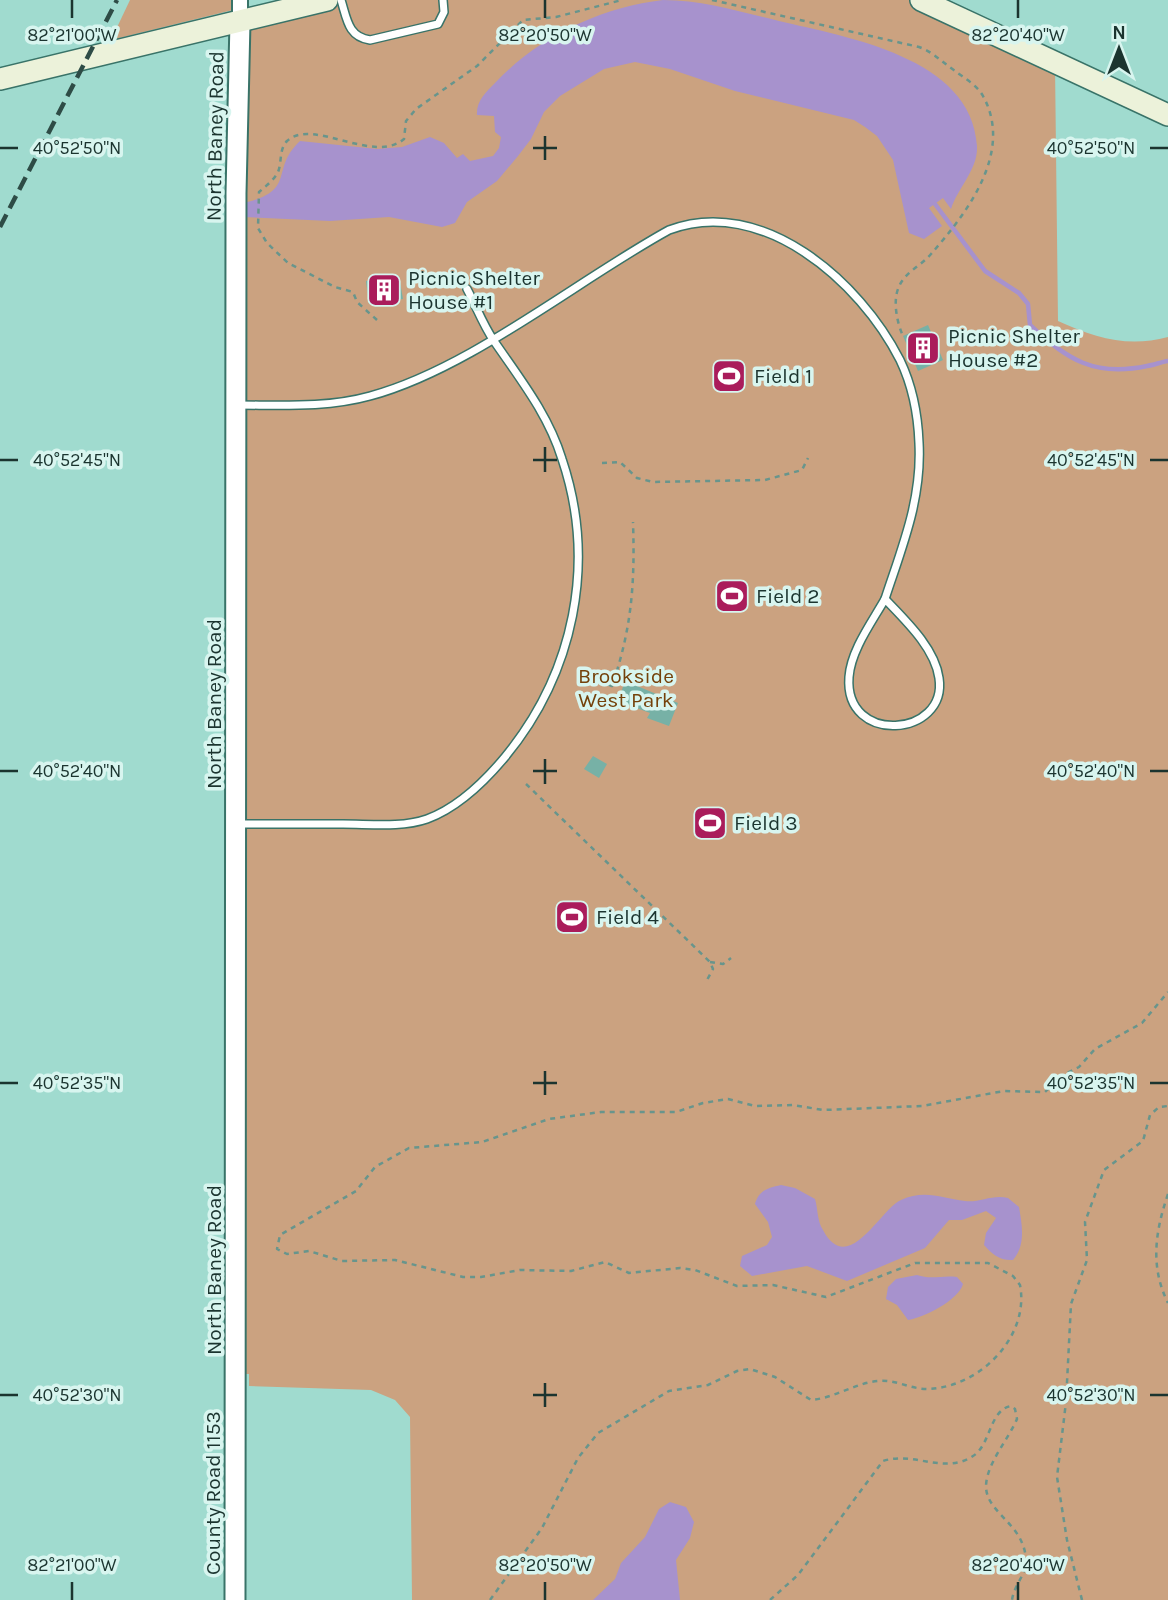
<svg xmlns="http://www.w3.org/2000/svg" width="1168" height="1600" font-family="Karla,sans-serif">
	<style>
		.green { fill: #cba280 }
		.water { fill: #a792cd }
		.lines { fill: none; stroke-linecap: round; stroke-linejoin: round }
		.stream { stroke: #a792cd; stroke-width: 4.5 }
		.building { fill: #77b1a6 }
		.service-casing { stroke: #397368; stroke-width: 10 }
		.minor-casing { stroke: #397368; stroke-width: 18 }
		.tertiary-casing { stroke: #397368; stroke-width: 23 }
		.secondary-casing { stroke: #397368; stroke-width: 24 }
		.path { stroke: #68958c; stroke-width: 2.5; stroke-dasharray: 5 5; stroke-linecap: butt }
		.service { stroke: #fff; stroke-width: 7 }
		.minor { stroke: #fff; stroke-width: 14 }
		.tertiary { stroke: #fff; stroke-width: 19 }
		.secondary { stroke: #ecf2da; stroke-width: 21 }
		.rail { stroke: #2e4c46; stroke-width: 4.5; stroke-dasharray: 14 7; stroke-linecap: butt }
		.ticks { fill: none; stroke: #1b342f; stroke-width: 2.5 }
		.labels { text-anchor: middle; stroke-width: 7; stroke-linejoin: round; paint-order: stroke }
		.street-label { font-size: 21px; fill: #1b342f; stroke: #d8f5ef }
		.poi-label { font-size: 21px; fill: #1b342f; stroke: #d8f5ef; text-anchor: start }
		.park-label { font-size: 21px; fill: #74410a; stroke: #d8f5ef }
		.ticks-label { font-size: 18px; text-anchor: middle; fill: #1b342f; stroke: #d8f5ef; stroke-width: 7; stroke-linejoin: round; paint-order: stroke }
	</style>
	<rect width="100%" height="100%" fill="#a0dbcf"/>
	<g class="green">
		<polygon points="130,0 233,0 233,10 111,40"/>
		<path d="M347,0H915L1055,65L1058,321C1095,338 1128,348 1168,337V1600H412L410,1417L395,1400L371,1390L249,1386V1374H240L246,1073L244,25Z"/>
	</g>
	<g class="water">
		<path d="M663,0C703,0 741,12 779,21C846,37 972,57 977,146C978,170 958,187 951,209L943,198L929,208L942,226L924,239L909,233L893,160L877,136L865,127L854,120L735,91L670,69L635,62L604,69L560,96L544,112L531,139L518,156L497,181L467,202L455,223L442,227L389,217L330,221L243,217L244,203C298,190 269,170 300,141L377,149L402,147L430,137L444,143L457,158L463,154L470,161L493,156L499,148L501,137L495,132L494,116L477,115C476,101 486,92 495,83C538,37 601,7 663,0Z"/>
		<path d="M781,1185L795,1188L815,1199C818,1209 817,1221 823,1230C848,1278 881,1208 901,1200C924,1189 942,1198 965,1201C979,1203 993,1194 1008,1198L1019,1207C1022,1225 1026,1245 1013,1260C1000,1261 992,1254 984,1245L986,1233L996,1218L986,1211L962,1220H949L925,1248L847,1281L807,1266L752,1276L740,1266L742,1256L767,1245L772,1237L768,1222L755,1204C759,1190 768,1188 781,1185Z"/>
		<path d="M917,1275C931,1280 942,1275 957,1277L963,1284C959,1300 923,1318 908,1320L897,1305L886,1299L888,1287L896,1279Z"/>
		<polygon points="670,1502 686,1507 694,1522 690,1538 676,1560 680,1600 593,1600 615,1579 621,1563 645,1537 659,1509"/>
	</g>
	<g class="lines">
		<path class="stream" d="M935,204L985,271L1019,293L1028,304L1030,325C1067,360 1095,377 1147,366C1154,365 1161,362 1168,361"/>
	</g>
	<g class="building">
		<polygon points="399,276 403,299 369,304 366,281"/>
		<polygon points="928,325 943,360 918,371 903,336"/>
		<polygon points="625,681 678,703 669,726 647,718 650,713 618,701"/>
		<polygon points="593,756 607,764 599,778 584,769"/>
	</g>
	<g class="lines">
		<g class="service-casing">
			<g id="service">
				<path d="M341,0C347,19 348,37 370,40L438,24L444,12L443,0"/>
				<path d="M237,405C281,405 327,408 370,396C470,369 576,281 669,230C762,195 860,281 900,360C912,385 918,416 919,443C922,500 902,547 885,599"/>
				<path d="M885,599C905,620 935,648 939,678C948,737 844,746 849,677C851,650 872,622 885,599Z"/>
				<path d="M237,824C272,824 307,824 343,824C370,824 401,828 427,819C457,808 485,781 505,757C574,673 597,563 562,459C548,414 520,379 494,341C483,325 476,306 467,289"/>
			</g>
		</g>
		<g class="minor-casing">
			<polyline id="minor" points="240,0 240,22"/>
		</g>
		<g class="tertiary-casing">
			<polyline id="tertiary" points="235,1600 236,193 240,22"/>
		</g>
		<g class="secondary-casing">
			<g id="secondary">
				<polyline points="921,0 1168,115"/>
				<polyline points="0,79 327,0"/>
			</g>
		</g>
		<g class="path">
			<path d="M712,0L919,47C933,52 942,62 955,71C964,78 977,85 983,96C1014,152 967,213 931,254C920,267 904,272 898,289C893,302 897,323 903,336"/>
			<path d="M377,320L357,302L353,292L335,287L288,263L267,243L258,228L259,192C266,186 274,180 278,172C282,162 279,149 287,141C313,117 373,165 404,139L406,121L416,109L477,66L523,20L556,17L622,0"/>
			<polyline points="602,463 620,462 637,478 653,482 765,480 802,470 808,458"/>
			<path d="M589,677L612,686C632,628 635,582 633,522"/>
			<polyline points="526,784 710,962 713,969 707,980"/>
			<polyline points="710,962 723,964 731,958"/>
			<path d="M1168,1194C1155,1232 1150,1267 1168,1303"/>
			<path d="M490,1600L542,1528L578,1458L598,1433L669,1391L708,1385L737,1371L750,1369L775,1377L811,1400C835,1398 855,1383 878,1381C895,1379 910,1389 927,1389C979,1388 1030,1337 1020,1285L1013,1276L988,1263H915L826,1297L773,1285L737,1286L695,1270L680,1268L629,1273L605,1262L571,1271L520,1270L481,1277H463L395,1260L342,1261L309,1251L287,1254L277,1249L280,1235L356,1191L375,1167L409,1148L482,1142L549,1119L601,1112H676L703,1103L728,1099L755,1106L793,1105L823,1110L922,1106L1004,1091L1045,1092L1063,1075L1079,1067L1095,1049L1142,1023L1168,992"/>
			<path d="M770,1600L798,1575L883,1461C914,1451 945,1475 973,1456C991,1445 989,1410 1011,1406L1015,1409L1017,1419C1008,1440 986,1464 986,1487C987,1514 1025,1524 1026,1561C1026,1575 1014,1585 1012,1600"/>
			<polyline points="1082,1600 1067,1540 1057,1477 1066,1402 1071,1304 1087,1260 1085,1222 1104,1170 1143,1141 1150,1115 1159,1107 1168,1106"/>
		</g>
		<use href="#service" class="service"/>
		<use href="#minor" class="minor"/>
		<use href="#tertiary" class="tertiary"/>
		<use href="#secondary" class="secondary"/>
		<polyline class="rail" points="0,227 117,0"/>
	</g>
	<path class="ticks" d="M72,0V18M545,0V18M1018,0V18M545,136V160M0,148H18M533,148H557M1150,148H1168M545,447V472M0,460H18M533,460H557M1150,460H1168M545,759V784M0,771H18M533,771H557M1150,771H1168M545,1071V1095M0,1083H18M533,1083H557M1150,1083H1168M545,1383V1407M0,1395H18M533,1395H557M1150,1395H1168M72,1582V1600M545,1582V1600M1018,1582V1600"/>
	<defs>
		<g id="building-square" transform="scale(1.75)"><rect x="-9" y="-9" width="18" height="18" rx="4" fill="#aa1c5b" stroke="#d8f5ef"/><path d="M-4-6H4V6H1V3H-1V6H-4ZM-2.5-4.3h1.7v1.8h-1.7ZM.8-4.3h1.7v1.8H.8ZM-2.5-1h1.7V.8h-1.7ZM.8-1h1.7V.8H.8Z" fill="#fff"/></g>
		<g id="stadium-square" transform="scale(1.75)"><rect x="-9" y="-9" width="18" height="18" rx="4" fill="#aa1c5b" stroke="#d8f5ef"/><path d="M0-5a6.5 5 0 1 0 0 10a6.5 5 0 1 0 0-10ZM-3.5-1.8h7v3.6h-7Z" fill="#fff"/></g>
	</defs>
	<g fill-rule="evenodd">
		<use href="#building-square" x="384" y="290"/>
		<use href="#building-square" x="923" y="348"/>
		<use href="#stadium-square" x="729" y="376"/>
		<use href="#stadium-square" x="732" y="596"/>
		<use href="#stadium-square" x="710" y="823"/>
		<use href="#stadium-square" x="572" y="917"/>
	</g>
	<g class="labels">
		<g class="street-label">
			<text transform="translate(215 136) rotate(-89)" y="7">North Baney Road</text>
			<text transform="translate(214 704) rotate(-90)" y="7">North Baney Road</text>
			<text transform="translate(214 1270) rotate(-90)" y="7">North Baney Road</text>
			<text transform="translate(213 1493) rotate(-90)" y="7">County Road 1153</text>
		</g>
		<g class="poi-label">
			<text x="408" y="285">Picnic Shelter<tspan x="408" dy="24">House #1</tspan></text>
			<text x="948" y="343">Picnic Shelter<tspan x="948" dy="24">House #2</tspan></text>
			<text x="754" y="383">Field 1</text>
			<text x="756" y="603">Field 2</text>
			<text x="734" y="830">Field 3</text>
			<text x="596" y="924">Field 4</text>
		</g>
		<g class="park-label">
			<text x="626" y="683">Brookside<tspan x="626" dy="24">West Park</tspan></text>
		</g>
	</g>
	<g class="ticks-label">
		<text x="72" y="41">82°21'00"W</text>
		<text x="545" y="41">82°20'50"W</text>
		<text x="1018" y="41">82°20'40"W</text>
		<text x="77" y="154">40°52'50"N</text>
		<text x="1091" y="154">40°52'50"N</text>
		<text x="77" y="466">40°52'45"N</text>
		<text x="1091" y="466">40°52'45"N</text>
		<text x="77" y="777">40°52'40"N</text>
		<text x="1091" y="777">40°52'40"N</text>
		<text x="77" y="1089">40°52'35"N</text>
		<text x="1091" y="1089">40°52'35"N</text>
		<text x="77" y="1401">40°52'30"N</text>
		<text x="1091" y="1401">40°52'30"N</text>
		<text x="72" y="1571">82°21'00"W</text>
		<text x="545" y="1571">82°20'50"W</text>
		<text x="1018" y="1571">82°20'40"W</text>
	</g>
	<g transform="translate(1119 49)" stroke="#d8f5ef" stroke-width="5" paint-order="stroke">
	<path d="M0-5L12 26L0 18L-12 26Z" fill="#1b342f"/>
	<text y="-10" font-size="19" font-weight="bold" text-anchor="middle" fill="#1b342f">N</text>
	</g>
</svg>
